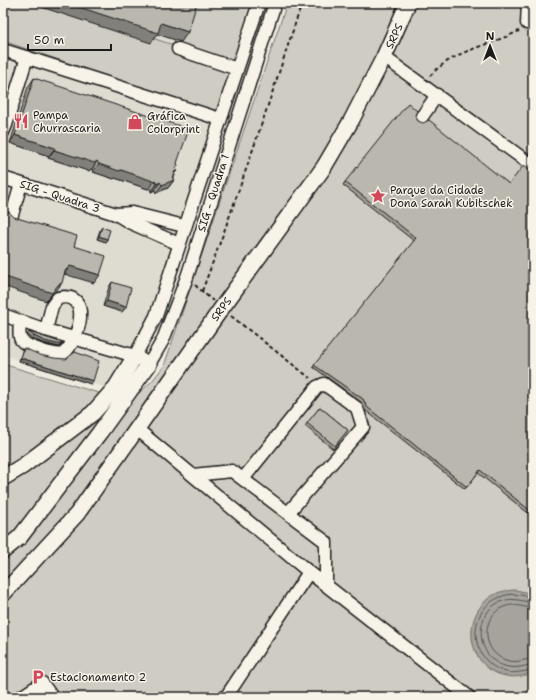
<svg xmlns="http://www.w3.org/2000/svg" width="536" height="700" font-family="'Shantell Sans',sans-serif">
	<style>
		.built { fill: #dedbd1 }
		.green { fill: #cfccc3; stroke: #767470 }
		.water { fill: #a6a39d; stroke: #6f6d69 }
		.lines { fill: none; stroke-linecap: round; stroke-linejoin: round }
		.shore { stroke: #535250; stroke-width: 1 }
		.minor-casing { stroke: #1c1c1c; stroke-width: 15 }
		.major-casing { stroke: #1c1c1c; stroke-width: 18 }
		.path { stroke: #1c1c1c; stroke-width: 2; stroke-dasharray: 4 3; stroke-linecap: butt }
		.minor { stroke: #f7f3e8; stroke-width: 12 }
		.major { stroke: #f7f3e8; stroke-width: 15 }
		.wall { fill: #a09d96; stroke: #1c1c1c }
		.shaded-wall { fill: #82807a; stroke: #1c1c1c }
		.building { fill: #bab7af; stroke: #1c1c1c }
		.labels { text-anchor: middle; stroke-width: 3; stroke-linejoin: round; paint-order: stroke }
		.street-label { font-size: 11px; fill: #1c1c1c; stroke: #f7f3e8 }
		.poi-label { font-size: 11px; fill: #1c1c1c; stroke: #f7f3e8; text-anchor: start }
	</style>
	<rect width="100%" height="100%" fill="#eeeae0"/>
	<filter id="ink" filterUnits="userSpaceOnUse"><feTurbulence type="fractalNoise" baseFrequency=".025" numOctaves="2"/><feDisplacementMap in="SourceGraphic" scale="8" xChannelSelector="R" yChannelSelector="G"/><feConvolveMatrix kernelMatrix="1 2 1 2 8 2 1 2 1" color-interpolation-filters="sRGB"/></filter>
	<g filter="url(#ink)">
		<polygon class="built" points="3,3 257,3 128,395 3,355"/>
		<g class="green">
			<polygon points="3,3 49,3 173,45 188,3 253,3 216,113 3,41"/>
			<polygon points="287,3 533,3 533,697 3,697 3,364 105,395 129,396 138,394 152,381 164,366"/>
		</g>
		<path class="water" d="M516,590L533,594V673C524,676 515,678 506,676C463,668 460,607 500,592C505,591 511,590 516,590Z"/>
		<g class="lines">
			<g class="shore">
				<path d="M533,597C523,596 513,592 503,596C465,608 468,662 506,672C515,674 524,671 533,670"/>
				<path d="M533,602C523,602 516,598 506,600C471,608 474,662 509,667C517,669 525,665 533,665"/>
				<path d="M533,608C524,608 515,603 506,606C479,615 481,655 509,661C517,663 525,659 533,659"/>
			</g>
			<g class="minor-casing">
				<g id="minor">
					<polyline points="528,3 527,23 533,24"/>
					<polyline points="178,49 237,69"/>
					<polyline points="3,50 220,119"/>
					<polyline points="384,57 533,166"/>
					<polyline points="421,118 437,95"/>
					<polyline points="3,132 6,125 27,57"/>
					<polyline points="3,178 116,214 131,223 179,244"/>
					<polyline points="116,214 132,213 184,226"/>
					<polyline points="11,218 21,184"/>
					<polyline points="3,315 46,330 135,356 149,364 163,340 187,277 275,3"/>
					<path d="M20,321C20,326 18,335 21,340C26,347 55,356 63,354C79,341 94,290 58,298L52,306L46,330"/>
					<polyline points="135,356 156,316 259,3"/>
					<polyline points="137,429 309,572 226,697"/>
					<polyline points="193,475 232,471 326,542 326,585"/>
					<polyline points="243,479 317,387 324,384 357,408 363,427 288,513"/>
					<polyline points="309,572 469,697"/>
					<polyline points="21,697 42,683 52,697"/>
				</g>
			</g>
			<g class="major-casing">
				<g id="major">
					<polyline points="3,478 23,466 93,413 116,387 135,356"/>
					<polyline points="3,551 20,537 100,432 149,364"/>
					<polyline points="3,594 77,514 221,309 324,167 351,121 384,57 408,3"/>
				</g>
			</g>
			<g class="path">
				<path d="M430,76C453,50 489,46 519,31"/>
				<polyline points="195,285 213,301"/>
				<path d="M202,291C238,196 270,100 302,3"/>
				<polyline points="231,316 310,378"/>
			</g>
			<use href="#minor" class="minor"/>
			<use href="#major" class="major"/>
		</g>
		<g class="wall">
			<polygon points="34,78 177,163 176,169 177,171 174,174 175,175 173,179 174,180 168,188 156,193 155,190 151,192 150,188 148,189 115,178 114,179 93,172 92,169 88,171 77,167 48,158 49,156 10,143 28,87"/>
			<polygon points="415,115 418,121 509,184 533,172 533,517 478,473 465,489 365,410 361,402 313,367 414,241 343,185 345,182"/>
			<polygon points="102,227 107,239 106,242 97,239 100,230"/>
			<polygon points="112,282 126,307 122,312 103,306 109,287"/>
			<polygon points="29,332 63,343 59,347 43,343 32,339 27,335"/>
			<polygon points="24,348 91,384 19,361 22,351"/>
			<polygon points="320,407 348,430 333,449 305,426"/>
		</g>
		<g class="shaded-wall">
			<polygon points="29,3 67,3 161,23 188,32 181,42 157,34 151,43"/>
			<polygon points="15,135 55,148 49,156 10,143"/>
			<polygon points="54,150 97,161 92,169 88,171 48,158"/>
			<polygon points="99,164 121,170 155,180 150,188 148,189 115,178 114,179 93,172"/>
			<polygon points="175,175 171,181 174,180 168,188 156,193 162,185"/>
			<polygon points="160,182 155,190 151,192 157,184"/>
			<polygon points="99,236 107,239 106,242 97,239"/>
			<polygon points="70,266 100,275 94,283 64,274 60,280"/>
			<polygon points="3,276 58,285 62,283 56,291 52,294 46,301 3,286"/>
			<polygon points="107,301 126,307 122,312 103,306"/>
			<polygon points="34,336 61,344 59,347 43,343 32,339"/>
			<polygon points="21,358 93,381 91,384 19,361"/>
		</g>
		<g class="building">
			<polygon points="67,3 197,3 188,32 161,23 158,33"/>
			<polygon points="34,78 189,129 177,163 178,166 175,167 177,171 174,172 175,175 172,177 174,180 162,185 160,182 157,184 155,180 153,181 121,170 119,171 99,164 97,161 94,163 83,159 54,150 55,148 15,135"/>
			<polygon points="408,103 417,111 415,115 418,121 423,123 429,120 509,184 524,165 533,172 533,513 480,470 467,487 367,407 363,399 314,365 416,238 345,182"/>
			<polygon points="3,210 9,212 14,217 77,236 74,246 106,256 100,275 70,266 65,271 62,283 58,285 52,293 3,276"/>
			<polygon points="102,227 110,230 107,239 99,236"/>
			<polygon points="112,282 131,288 126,307 107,301"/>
			<polygon points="29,332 63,343 61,344 57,344 45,341 34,336"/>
			<polygon points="24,348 40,355 54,358 66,359 75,352 99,361 93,381 21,358"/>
			<polygon points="320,407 348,430 335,446 307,423"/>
		</g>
	</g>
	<defs>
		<g id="restaurant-bare" transform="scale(1.2)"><path d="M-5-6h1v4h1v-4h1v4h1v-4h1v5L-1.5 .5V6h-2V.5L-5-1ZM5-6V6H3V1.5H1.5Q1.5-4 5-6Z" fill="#d1495b" stroke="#f7f3e8" stroke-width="2.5" paint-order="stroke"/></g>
		<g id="shop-bare" transform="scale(1.2)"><path d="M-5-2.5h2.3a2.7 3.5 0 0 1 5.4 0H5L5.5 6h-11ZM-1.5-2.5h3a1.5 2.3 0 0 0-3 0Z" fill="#d1495b" stroke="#f7f3e8" stroke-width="2.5" paint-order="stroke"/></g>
		<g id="sight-bare" transform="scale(1.2)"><path d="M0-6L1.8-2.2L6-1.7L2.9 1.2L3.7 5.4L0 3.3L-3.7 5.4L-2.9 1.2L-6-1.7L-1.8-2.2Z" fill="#d1495b" stroke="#f7f3e8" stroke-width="2.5" paint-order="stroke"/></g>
		<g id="parking-bare" transform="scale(1.2)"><path d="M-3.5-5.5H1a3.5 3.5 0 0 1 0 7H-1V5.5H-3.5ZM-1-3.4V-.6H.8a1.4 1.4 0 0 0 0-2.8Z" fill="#d1495b" stroke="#f7f3e8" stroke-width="2.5" paint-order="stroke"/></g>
	</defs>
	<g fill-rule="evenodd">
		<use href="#restaurant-bare" x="21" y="121"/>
		<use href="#shop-bare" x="135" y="122"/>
		<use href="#sight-bare" x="378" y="196"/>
		<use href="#parking-bare" x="38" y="677"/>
	</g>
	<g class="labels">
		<g class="street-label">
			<text transform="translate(394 36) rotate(-65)" y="4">SRPS</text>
			<text transform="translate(213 193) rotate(-72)" y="4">SIG - Quadra 1</text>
			<text transform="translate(60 196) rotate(18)" y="4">SIG - Quadra 3</text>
			<text transform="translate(221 309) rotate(-54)" y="4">SRPS</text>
		</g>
		<g class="poi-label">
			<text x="33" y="119">Pampa<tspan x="33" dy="13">Churrascaria</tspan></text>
			<text x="147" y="120">Gráfica<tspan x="147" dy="13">Colorprint</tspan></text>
			<text x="390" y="194">Parque da Cidade<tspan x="390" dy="13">Dona Sarah Kubitschek</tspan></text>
			<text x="50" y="681">Estacionamento 2</text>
		</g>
	</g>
	<rect width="536" height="700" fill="none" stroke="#f7f3e8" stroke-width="16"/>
	<rect x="8" y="8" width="520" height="684" fill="none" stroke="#1c1c1c" stroke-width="1.5" filter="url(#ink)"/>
	<g transform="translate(490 46)" stroke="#f7f3e8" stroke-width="3" paint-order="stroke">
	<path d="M0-3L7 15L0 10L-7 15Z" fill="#1c1c1c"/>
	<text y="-6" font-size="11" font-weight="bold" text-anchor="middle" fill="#1c1c1c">N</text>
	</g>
	<path d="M28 44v6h83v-6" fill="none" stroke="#1c1c1c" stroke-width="2"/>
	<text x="34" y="44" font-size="12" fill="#1c1c1c" stroke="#f7f3e8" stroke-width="3" paint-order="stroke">50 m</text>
</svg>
